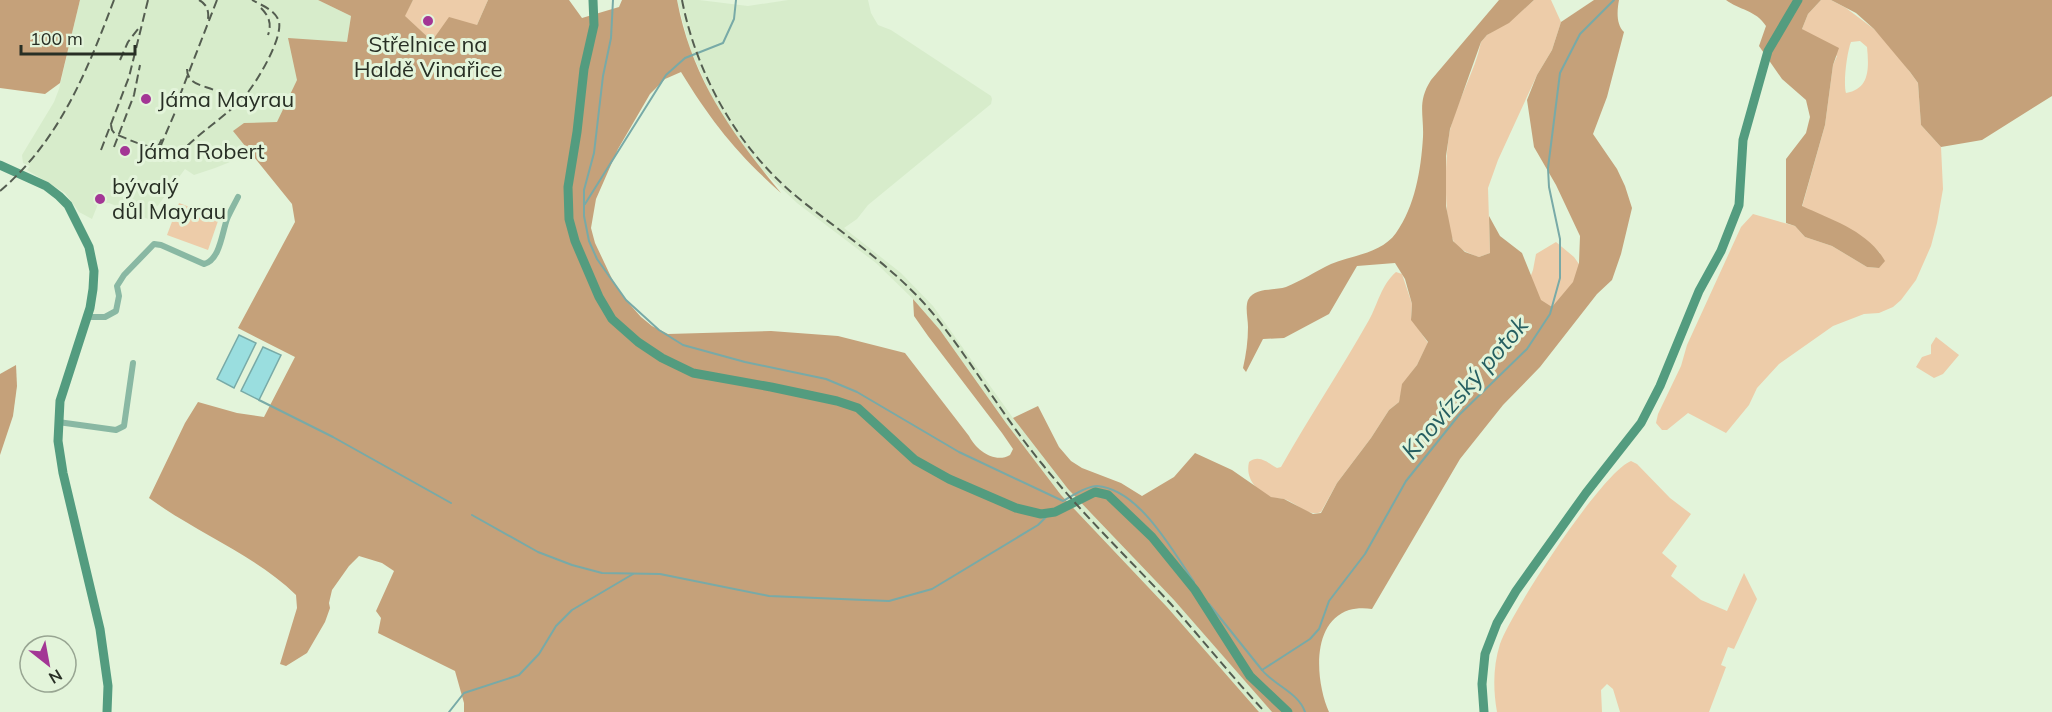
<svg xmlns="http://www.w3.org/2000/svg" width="2052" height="712" font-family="Mulish,sans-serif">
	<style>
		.built { fill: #d7eccb }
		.green { fill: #edcca9; fill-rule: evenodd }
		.forest { fill: #c5a17a }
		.water { fill: #9adedf; stroke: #78aaa7; stroke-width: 1.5 }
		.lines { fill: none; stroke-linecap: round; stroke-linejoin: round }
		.stream { stroke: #78aaa7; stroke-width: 2 }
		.street { stroke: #89b8a3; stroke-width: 6 }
		.secondary { stroke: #539c7f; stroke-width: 9 }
		.rail { stroke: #545d50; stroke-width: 2; stroke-dasharray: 9 4.5; stroke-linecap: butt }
		.poi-dot { fill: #a33695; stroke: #e3f4da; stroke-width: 2 }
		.labels { text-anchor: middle; stroke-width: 6; stroke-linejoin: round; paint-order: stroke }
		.poi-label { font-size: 22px; fill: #282f25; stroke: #e3f4da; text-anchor: start }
		.water-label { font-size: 24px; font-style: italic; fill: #265f61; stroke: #e3f4da }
	</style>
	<rect width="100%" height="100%" fill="#e3f4da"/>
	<g class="built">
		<polygon points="80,0 318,0 351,16 347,42 301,82 275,131 230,162 215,168 194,175 185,169 148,219 109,203 98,204 92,219 79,212 65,193 27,170 30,166 23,163 22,155 54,102 59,89"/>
		<polygon points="677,0 699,0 748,6 788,0 868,0 871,13 878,25 891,30 991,96 992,99 991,104 868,205 857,219 844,228 901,273 933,306 1013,418 1068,489 1174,600 1272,712 1259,712 1167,607 1061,495 1006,423 940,330 913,299 876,263 797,203 762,170 735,135 713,100 690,49"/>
	</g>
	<g class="green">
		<polygon points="413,0 488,0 477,25 432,41 404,16"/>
		<path d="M1534,0H1551L1561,22L1552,50L1537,75L1498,160L1488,188L1490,253L1479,257C1470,254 1457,249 1453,240C1443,218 1445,153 1450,130C1457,100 1475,72 1481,42L1487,35L1516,16Z"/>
		<path d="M1821,0H1831L1846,8L1874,29L1893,49L1918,83L1921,125L1941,147L1943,189L1937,223L1931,246L1916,280L1901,300L1893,307L1879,313L1864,314L1833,326L1779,364L1757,388L1749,405L1726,433L1688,413L1667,430H1662L1656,423L1658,414L1681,366L1687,345L1741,227L1753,214L1795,226L1805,237L1832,246L1867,267L1879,268L1880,253C1857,229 1831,220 1802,207L1825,125L1833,65L1837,56L1802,29L1808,14ZM1860,41L1867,47C1869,68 1870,89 1846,93C1843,83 1847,52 1851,42Z"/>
		<polygon points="179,203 219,218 208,250 167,235"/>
		<polygon points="1556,242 1574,257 1581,267 1579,297 1508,335 1533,270 1536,254"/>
		<path d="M1396,272L1402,274L1412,304L1411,318L1428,343L1417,365L1403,384L1399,402L1389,410L1371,438L1337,483L1321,512C1309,517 1298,505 1287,500C1282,498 1277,499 1273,498C1257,492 1245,479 1249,462C1259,454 1268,463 1277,468L1281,467C1309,417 1341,370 1369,320C1378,304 1381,285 1396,272Z"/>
		<polygon points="1936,337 1959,355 1943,374 1934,378 1916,367 1922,357 1931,354 1931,345"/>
		<path d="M1631,461L1637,464L1670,498L1691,514L1662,553L1677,566L1671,576L1701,600L1727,611L1744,573L1757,599L1734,649L1728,647L1721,665L1726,667L1709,712H1620L1613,689L1607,684L1601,690L1602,712H1497C1493,689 1493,666 1500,644C1511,612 1602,472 1631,461Z"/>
	</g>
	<g class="forest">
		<polygon points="0,0 80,0 60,83 45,94 0,88"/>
		<path d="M318,0H413L405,16L432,41L449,17L477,25L488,0H569L582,18L619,7L622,0H677C692,79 731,132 781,193C737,154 711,121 681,72L665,79L650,94L618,149L596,199L591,228L595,243L613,281L625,299L641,317L652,326L668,334L771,331L838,336L905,353L969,436C976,450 995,464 1010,455L1013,449L1002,433L928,336L914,316L913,299L940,330L1006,423L1061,495L1167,607L1259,712H464V703L455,671L378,633L381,618L376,611L394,571L382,563L359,556L349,566L332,590L329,603L330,608L325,622L307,653L286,666L280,664L297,608L296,595C255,555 195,532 149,498L185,423L198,402L237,413L264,417L295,357L238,328L295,222L292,204L233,131L244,123L277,122L297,80L288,38L347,42L351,16Z"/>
		<path d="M1499,0H1534L1509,23L1487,35L1481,42L1450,129L1446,156V206L1453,241L1465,252L1479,257L1490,253L1489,216L1500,236L1522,253L1541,300L1552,307L1573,282L1579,263L1580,236L1556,185L1534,147L1527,100L1537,75L1552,50L1561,22L1594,0H1619C1617,11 1616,24 1624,32L1607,97L1593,134L1617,169L1625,186L1632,208L1621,254L1612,280L1597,294L1540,367L1503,405L1460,459L1372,609C1365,608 1356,608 1349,610C1310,623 1316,683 1329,712H1272L1174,600L1068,489L1013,418L1038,406L1059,447L1071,461L1082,468L1121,483L1142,496L1174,477L1195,453L1232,470L1271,497L1284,499L1313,514L1321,513L1337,483L1371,438L1389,410L1399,402L1402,384L1417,365L1428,342L1411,320L1412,304L1405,279L1395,263L1357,266L1329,314L1284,338L1263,339L1246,372L1243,368C1246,355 1248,341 1248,327C1248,319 1245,308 1248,300C1255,287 1274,291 1286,287C1301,281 1316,271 1331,264C1352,255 1381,254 1396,233C1415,206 1421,170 1423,137C1424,114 1417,102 1431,80Z"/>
		<path d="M1726,0H1821L1808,14L1802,29L1839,48L1833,65L1825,125L1802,206C1832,220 1868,231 1885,261L1879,268L1867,267L1832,246L1805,237L1795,226L1786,223V159L1806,133L1810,117L1806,100L1782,79L1759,46L1766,26C1756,10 1739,10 1726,0Z"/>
		<polygon points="1831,0 2052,0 2052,96 1982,140 1941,147 1921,125 1918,83 1910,72 1874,29 1856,13"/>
		<polygon points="16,365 17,386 13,416 0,455 0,374"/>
	</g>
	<g class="water">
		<polygon points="239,335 256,343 234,388 217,379"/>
		<polygon points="263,347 281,355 259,400 241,391"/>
	</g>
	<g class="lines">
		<g class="stream">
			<path d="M613,0L611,38L603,76L594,153L584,190V216L589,241L597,259L626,300L659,330L683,345L745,362L826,379L857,392L959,452L1063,501C1072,496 1086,486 1097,486C1139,489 1172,550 1194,582"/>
			<polyline points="585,204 666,75 685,58 723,43 734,19 736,0"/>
			<polyline points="259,400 333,437 451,503"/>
			<polyline points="472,515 538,552 572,565 602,573 660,574 769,596 889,601 932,589 1038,525 1046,517"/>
			<polyline points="1209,604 1262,670"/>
			<polyline points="449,712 464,693 519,675 539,654 556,626 572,610 633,574"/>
			<path d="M1305,712C1299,693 1274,685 1262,670L1310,639L1319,629L1329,601L1365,554L1406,481L1459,415L1527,349L1550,314L1560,278V239L1549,187L1548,168L1560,73L1580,34L1614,0"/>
		</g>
		<g class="street">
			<path d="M86,317H105L116,311L119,296L117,286L124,275L154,244L161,245L204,264C220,260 222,233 227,219C230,212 234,205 238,197"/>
			<polyline points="58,422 116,430 124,426 133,363"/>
		</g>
		<g class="secondary">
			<polyline points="593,0 594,25 584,69 577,132 568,187 569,219 575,241 599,297 612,319 638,342 662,358 693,373 771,387 837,401 858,408 915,460 949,479 1016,508 1041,514 1055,512 1095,492 1108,495 1152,537 1195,590 1250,676 1288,712"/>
			<polyline points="0,165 46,186 59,196 68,205 89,247 94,271 93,289 90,308 60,401 58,441 63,473 100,629 108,686 107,712"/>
			<polyline points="1484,712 1482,684 1485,654 1497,623 1516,591 1586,493 1641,423 1660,386 1699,291 1721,251 1739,205 1743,140 1768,51 1798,0"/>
		</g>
		<g class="rail">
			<path d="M199,0C207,4 209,11 208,19"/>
			<path d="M217,0L180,95L179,103L161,145C165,154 173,156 181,152C200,132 225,117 244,97C256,84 286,34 278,19C273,9 261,5 252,0"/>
			<path d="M682,0C697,77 740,152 802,201C846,236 893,267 930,310C971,359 1002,416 1043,465C1082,514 1127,557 1170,603C1202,639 1232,677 1265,712"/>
			<path d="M261,8C269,16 272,24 268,35"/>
			<polyline points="120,60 128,42 138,29"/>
			<path d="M187,69C187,84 202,85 214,90"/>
			<path d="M111,125L112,130L115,134C124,137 151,151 158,146C160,144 162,138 163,137"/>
			<polyline points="114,147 134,95 140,65"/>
			<polyline points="101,150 129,77 148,0"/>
			<path d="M0,191C60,140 87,71 114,0"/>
		</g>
	</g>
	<g class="poi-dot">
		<circle cx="428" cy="21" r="6"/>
		<circle cx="146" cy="99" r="6"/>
		<circle cx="125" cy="151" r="6"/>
		<circle cx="100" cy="199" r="6"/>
	</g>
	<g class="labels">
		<g class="poi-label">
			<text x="428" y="52" text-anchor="middle">Střelnice na<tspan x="428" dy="25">Haldě Vinařice</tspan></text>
			<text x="158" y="107">Jáma Mayrau</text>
			<text x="137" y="159">Jáma Robert</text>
			<text x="112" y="194">bývalý<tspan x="112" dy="25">důl Mayrau</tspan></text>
		</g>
		<g class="water-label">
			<text transform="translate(1465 388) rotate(-49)" y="8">Knovízský potok</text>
		</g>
	</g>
	<g transform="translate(48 664) rotate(149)"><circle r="28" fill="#e3f4da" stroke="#98a592" stroke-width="1.5"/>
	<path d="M0-4.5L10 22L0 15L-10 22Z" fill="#a33695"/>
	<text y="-9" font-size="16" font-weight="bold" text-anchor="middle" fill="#282f25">N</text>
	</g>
	<path d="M21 45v9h114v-9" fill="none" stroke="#282f25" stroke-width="3"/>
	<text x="30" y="45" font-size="18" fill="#282f25" stroke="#e3f4da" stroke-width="4.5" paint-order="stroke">100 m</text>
</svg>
